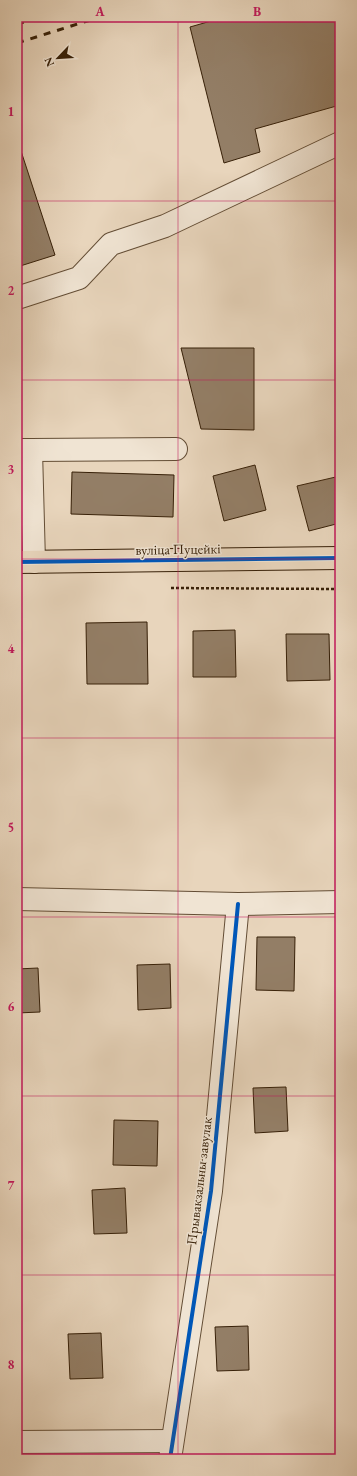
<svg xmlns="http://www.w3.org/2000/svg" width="357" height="1476" font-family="'EB Garamond',serif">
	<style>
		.building { fill: #937e66; stroke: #372008 }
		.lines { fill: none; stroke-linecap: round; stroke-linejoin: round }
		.minor-casing { stroke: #634d35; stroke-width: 24 }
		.major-casing { stroke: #372008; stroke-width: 24 }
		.path { stroke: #372008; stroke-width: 2.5; stroke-dasharray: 3 2; stroke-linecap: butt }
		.minor { stroke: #f0e4d3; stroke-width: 22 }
		.major { stroke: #e8d5bc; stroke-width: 22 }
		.rail { stroke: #372008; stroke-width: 3; stroke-dasharray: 7 7; stroke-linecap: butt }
		.cycleway-casing { stroke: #f0e4d3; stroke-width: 6 }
		.cycleway { stroke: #0057b8; stroke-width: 4 }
		.grid { fill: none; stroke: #c2185b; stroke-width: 1; stroke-opacity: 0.55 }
		.labels { text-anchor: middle; stroke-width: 3; stroke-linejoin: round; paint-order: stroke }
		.street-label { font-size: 14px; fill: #372008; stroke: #f0e4d3 }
		.neatline { fill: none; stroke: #c2185b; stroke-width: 1.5 }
		.grid-label { font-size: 13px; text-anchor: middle; font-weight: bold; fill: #c2185b }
	</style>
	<rect width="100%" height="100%" fill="#e8d5bc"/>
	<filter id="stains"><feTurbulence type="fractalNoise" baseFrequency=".005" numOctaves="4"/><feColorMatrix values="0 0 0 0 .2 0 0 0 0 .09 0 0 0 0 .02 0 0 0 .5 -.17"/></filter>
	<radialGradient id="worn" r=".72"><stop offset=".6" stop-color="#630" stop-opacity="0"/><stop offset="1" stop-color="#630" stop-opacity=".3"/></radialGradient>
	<g class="building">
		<polygon points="225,17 340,17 340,105 255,129 260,152 224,163 190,27"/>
		<polygon points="21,151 55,255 17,267 17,152"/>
		<polygon points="181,348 254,348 254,430 201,429"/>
		<polygon points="255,465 266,510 224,521 213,476"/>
		<polygon points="72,472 174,475 173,517 71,514"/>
		<polygon points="340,476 340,523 309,531 297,486"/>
		<polygon points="147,622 148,684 87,684 86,623"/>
		<polygon points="235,630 236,677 193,677 193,631"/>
		<polygon points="286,634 329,634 330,680 287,681"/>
		<polygon points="257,937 295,937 294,991 256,990"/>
		<polygon points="170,964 171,1008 138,1010 137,965"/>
		<polygon points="38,968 40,1012 17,1013 17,969"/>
		<polygon points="286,1087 288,1131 255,1133 253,1088"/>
		<polygon points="114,1120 158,1121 157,1166 113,1165"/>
		<polygon points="125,1188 127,1233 94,1234 92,1190"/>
		<polygon points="248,1326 249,1370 217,1371 215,1327"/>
		<polygon points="101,1333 103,1378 70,1379 68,1334"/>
	</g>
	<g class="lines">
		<g class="minor-casing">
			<g id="minor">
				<polyline points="17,298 79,278 111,244 165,226 340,143"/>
				<polyline points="17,450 31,450 34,562"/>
				<polyline points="31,450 176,449"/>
				<polyline points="17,899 238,904 340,902"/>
				<polyline points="17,1442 171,1441"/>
				<polyline points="170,1459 211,1191 238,904"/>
			</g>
		</g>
		<g class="major-casing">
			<polyline id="major" points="17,562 340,558"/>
		</g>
		<polyline class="path" points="171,588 340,589"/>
		<use href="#minor" class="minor"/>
		<use href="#major" class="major"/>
		<g class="rail">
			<polyline points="17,24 42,17"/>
			<polyline points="17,43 100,17"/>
		</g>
		<g class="cycleway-casing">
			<g id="cycleway">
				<polyline points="17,562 340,558"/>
				<polyline points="170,1459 211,1191 238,904"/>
			</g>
		</g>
		<use href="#cycleway" class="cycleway"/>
	</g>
	<path class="grid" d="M178,17V1459M17,201H340M17,380H340M17,559H340M17,738H340M17,917H340M17,1096H340M17,1275H340"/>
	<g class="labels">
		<g class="street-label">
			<text transform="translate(178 549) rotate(-1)" y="5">вуліца Пуцейкі</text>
			<text transform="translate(199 1181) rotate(-83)" y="5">Прывакзальны завулак</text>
		</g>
	</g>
	<rect width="357" height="1476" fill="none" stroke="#e8d5bc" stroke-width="44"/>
	<g transform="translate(58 58) rotate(245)" stroke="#f0e4d3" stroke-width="3" paint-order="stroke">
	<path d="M0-3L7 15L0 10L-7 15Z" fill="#372008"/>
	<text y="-6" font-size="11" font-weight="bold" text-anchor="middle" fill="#372008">N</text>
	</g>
	<rect x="22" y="22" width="313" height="1432" class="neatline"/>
	<g class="grid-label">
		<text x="100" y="16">A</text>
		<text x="257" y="16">B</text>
		<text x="11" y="116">1</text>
		<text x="11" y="295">2</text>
		<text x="11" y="474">3</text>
		<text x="11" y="653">4</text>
		<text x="11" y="832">5</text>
		<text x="11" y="1011">6</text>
		<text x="11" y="1190">7</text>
		<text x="11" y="1369">8</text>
	</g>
	<rect width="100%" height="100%" filter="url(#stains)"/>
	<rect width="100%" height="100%" fill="url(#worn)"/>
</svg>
